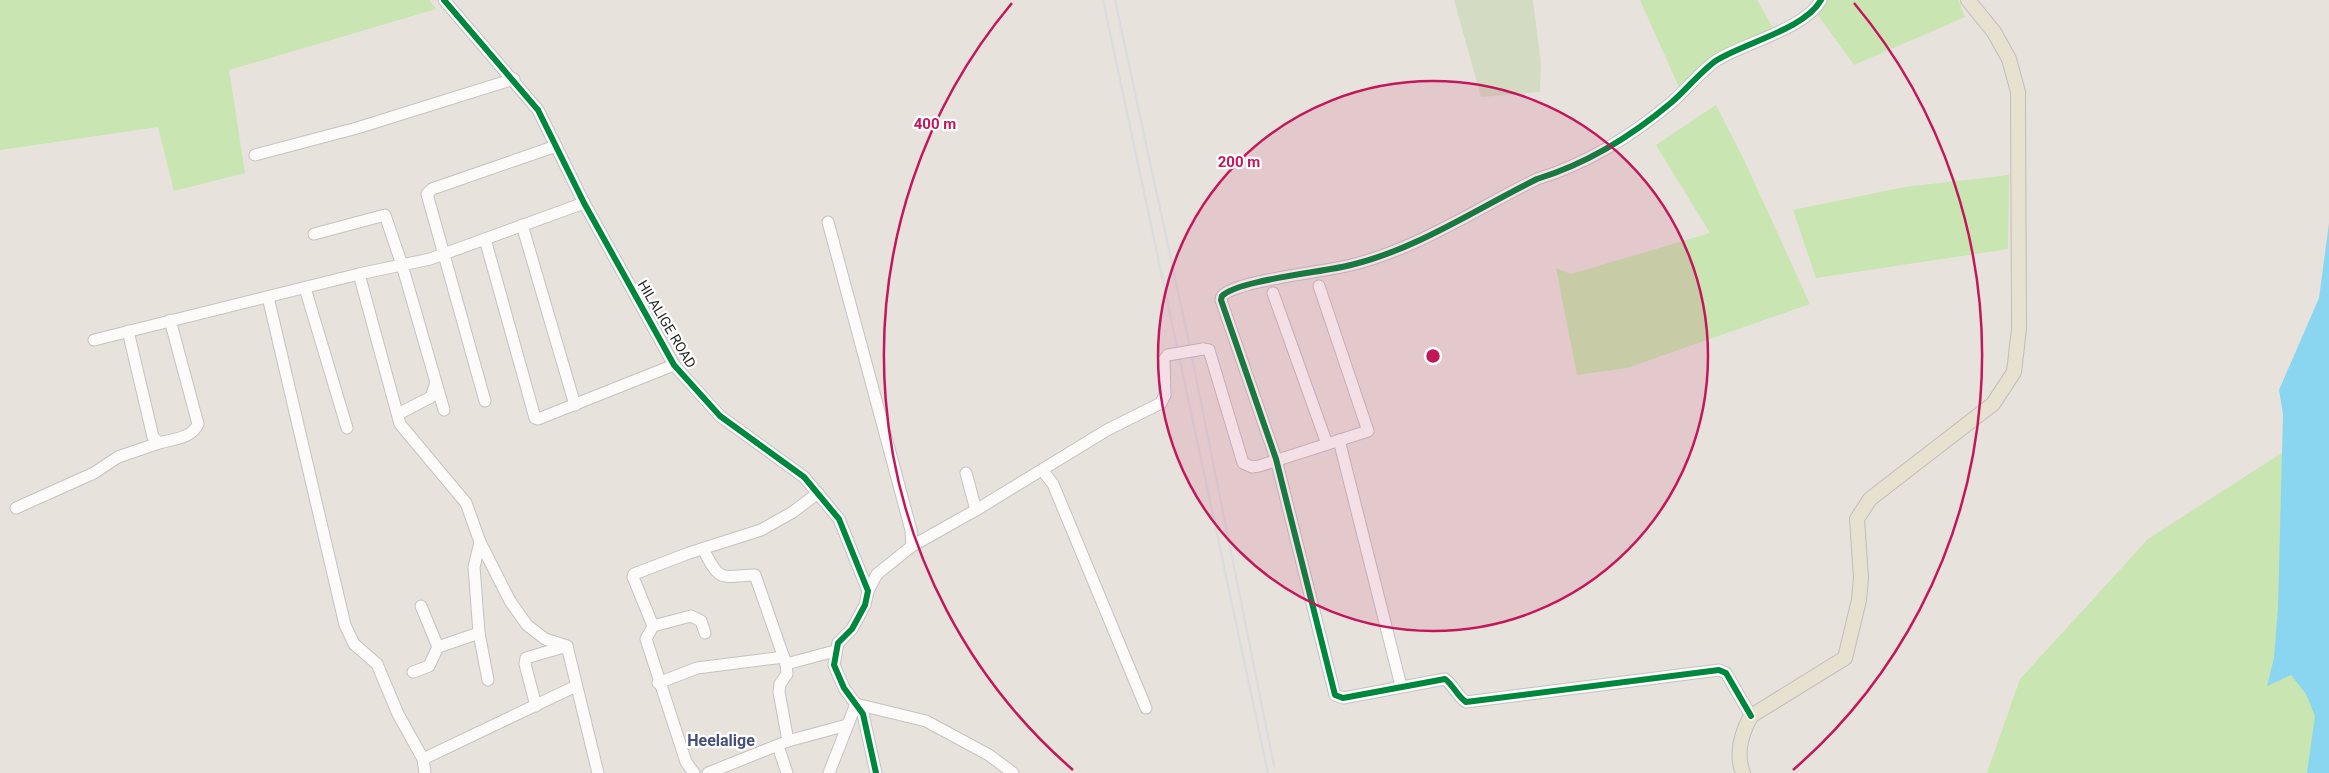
<svg xmlns="http://www.w3.org/2000/svg" width="2329" height="773" font-family="Roboto,sans-serif">
	<style>
		.green { fill: #c8e5b2 }
		.cemetery { fill: #d3dcc3 }
		.water { fill: #8ad5f0 }
		.lines { fill: none; stroke-linecap: round; stroke-linejoin: round }
		.minor-casing { stroke: #c4c2c3; stroke-width: 13 }
		.major-casing { stroke: #c0bdbb; stroke-width: 16 }
		.minor { stroke: #fcfbfa; stroke-width: 11 }
		.major { stroke: #e7e1d0; stroke-width: 14 }
		.rail { stroke: #dcdcde; stroke-width: 2.5 }
		.minor-bridge-casing { stroke: #c4c2c3; stroke-width: 13; stroke-linecap: butt }
		.minor-bridge { stroke: #fcfbfa; stroke-width: 11 }
		.cycleway-casing { stroke: #fff; stroke-width: 9 }
		.cycleway { stroke: #00873e; stroke-width: 6 }
		.ring { fill: none; stroke: #c2185b; stroke-width: 2.5 }
		.labels { text-anchor: middle; stroke-width: 4.5; stroke-linejoin: round; paint-order: stroke }
		.street-label { font-size: 14px; fill: #282828; stroke: #fff }
		.quarter-label { font-size: 16px; font-weight: bold; fill: #454f7c; stroke: #fff }
		.centre { fill: #c2185b; stroke: #fff; stroke-width: 2.5 }
		.ring-label { font-size: 15px; text-anchor: middle; font-weight: bold; fill: #c2185b; stroke: #fff; stroke-width: 4.5; stroke-linejoin: round; paint-order: stroke }
	</style>
	<rect width="100%" height="100%" fill="#e8e2dc"/>
	<g class="green">
		<polygon points="0,0 429,0 436,9 229,70 245,173 174,191 158,127 0,150"/>
		<polygon points="1640,0 1757,0 1773,28 1714,55 1679,87"/>
		<polygon points="1827,0 1958,0 1965,17 1854,65 1818,15"/>
		<polygon points="1716,105 1744,160 1810,304 1627,368 1577,375 1556,268 1571,274 1710,233 1656,145"/>
		<polygon points="2009,175 2008,249 1816,278 1793,210 1905,187"/>
		<polygon points="2322,427 2329,773 1987,773 2020,679 2148,539"/>
	</g>
	<polygon class="cemetery" points="1454,0 1533,0 1541,64 1540,92 1481,97"/>
	<polygon class="water" points="2329,223 2329,773 2307,773 2315,716 2306,694 2291,675 2267,686 2274,658 2278,608 2283,414 2279,390 2319,298"/>
	<g class="lines">
		<g class="minor-casing">
			<g id="minor">
				<polyline points="444,0 538,110 584,203 674,365 720,416 804,477 839,519 868,591 865,605 852,629 838,643 834,665 844,688 863,714 876,773"/>
				<polyline points="255,155 357,128 514,79"/>
				<polyline points="828,222 911,530 912,546"/>
				<polyline points="522,225 575,405"/>
				<polyline points="314,234 385,215 402,265 444,410"/>
				<polyline points="485,239 535,418 538,419 674,365"/>
				<polyline points="359,274 400,424 466,503 480,542 510,601 527,625 545,639 567,646 598,773"/>
				<polyline points="305,288 347,428"/>
				<polyline points="1273,293 1327,444"/>
				<polyline points="268,297 345,625 354,644 377,664 398,714 423,759"/>
				<path d="M128,331L153,437L159,443C173,439 191,439 198,424L170,320"/>
				<polyline points="94,340 359,274 430,259 584,203"/>
				<polyline points="1203,349 1209,350 1243,463 1252,467 1259,466 1368,431 1319,286"/>
				<polyline points="485,401 427,194 432,189 556,146"/>
				<polyline points="398,414 431,397 436,383"/>
				<polyline points="1339,440 1401,686"/>
				<polyline points="1042,470 1053,484 1146,708"/>
				<polyline points="966,473 976,510"/>
				<polyline points="16,508 94,473 118,457 159,443"/>
				<path d="M703,549C720,582 719,577 755,575L786,664L787,674L780,684L779,692L788,741"/>
				<polyline points="868,591 877,574 912,546 976,510 1107,430 1161,403 1165,395 1164,360 1168,355"/>
				<polyline points="653,626 691,616 701,621 705,633"/>
				<polyline points="479,633 488,680"/>
				<polyline points="438,647 479,633 474,567 480,542"/>
				<polyline points="786,664 835,651"/>
				<polyline points="413,672 429,666 438,647 421,606"/>
				<polyline points="658,683 697,668 784,657"/>
				<polyline points="536,706 525,664 526,658 567,646"/>
				<path d="M1751,716L1726,673L1719,670L1466,702C1457,696 1454,686 1445,679L1343,698L1335,695L1276,459L1221,300L1222,296C1237,280 1325,272 1351,265C1417,249 1476,209 1537,179C1586,164 1633,135 1672,102C1686,90 1703,69 1717,60C1744,43 1805,29 1821,0"/>
				<polyline points="778,746 787,773"/>
				<polyline points="425,773 423,759 576,686"/>
				<polyline points="694,773 686,762 646,639 653,626 633,577 634,574 689,553 761,530 793,512 818,493"/>
				<polyline points="708,773 788,741 847,725"/>
				<polyline points="829,773 856,704 926,721 989,755 1013,773"/>
			</g>
		</g>
		<g class="major-casing">
			<path id="major" d="M1743,773C1735,753 1741,734 1751,716L1845,658L1859,600L1861,578L1857,519L1870,499L1993,404L2014,372L2019,329L2018,92L2009,59L1994,32L1968,0"/>
		</g>
		<use href="#minor" class="minor"/>
		<use href="#major" class="major"/>
		<g class="rail">
			<polyline points="1103,0 1268,773"/>
			<polyline points="1115,0 1188,338 1274,766"/>
		</g>
		<g class="minor-bridge-casing">
			<polyline id="minor-bridge" points="1168,355 1203,349"/>
		</g>
		<use href="#minor-bridge" class="minor-bridge"/>
		<g class="cycleway-casing">
			<g id="cycleway">
				<polyline points="444,0 538,110 584,203 674,365 720,416 804,477 839,519 868,591 865,605 852,629 838,643 834,665 844,688 863,714 876,773"/>
				<path d="M1751,716L1726,673L1719,670L1466,702C1457,696 1454,686 1445,679L1343,698L1335,695L1276,459L1221,300L1222,296C1237,280 1325,272 1351,265C1417,249 1476,209 1537,179C1586,164 1633,135 1672,102C1686,90 1703,69 1717,60C1744,43 1805,29 1821,0"/>
			</g>
		</g>
		<use href="#cycleway" class="cycleway"/>
	</g>
	<circle cx="1433" cy="356" r="275" fill="#c2185b" fill-opacity=".12"/>
	<g class="ring">
		<circle cx="1433" cy="356" r="275"/>
		<path d="M1073 770A549 549 0 0 1 1012 3M1854 3A549 549 0 0 1 1793 770"/>
	</g>
	<g class="labels">
		<g class="street-label">
			<text transform="translate(667 324) rotate(59)" y="5">HILALIGE ROAD</text>
		</g>
		<g class="quarter-label">
			<text x="721" y="746">Heelalige</text>
		</g>
	</g>
	<circle cx="1433" cy="356" r="8" class="centre"/>
	<g class="ring-label">
		<text x="935" y="129">400 m</text>
		<text x="1239" y="167">200 m</text>
	</g>
</svg>
